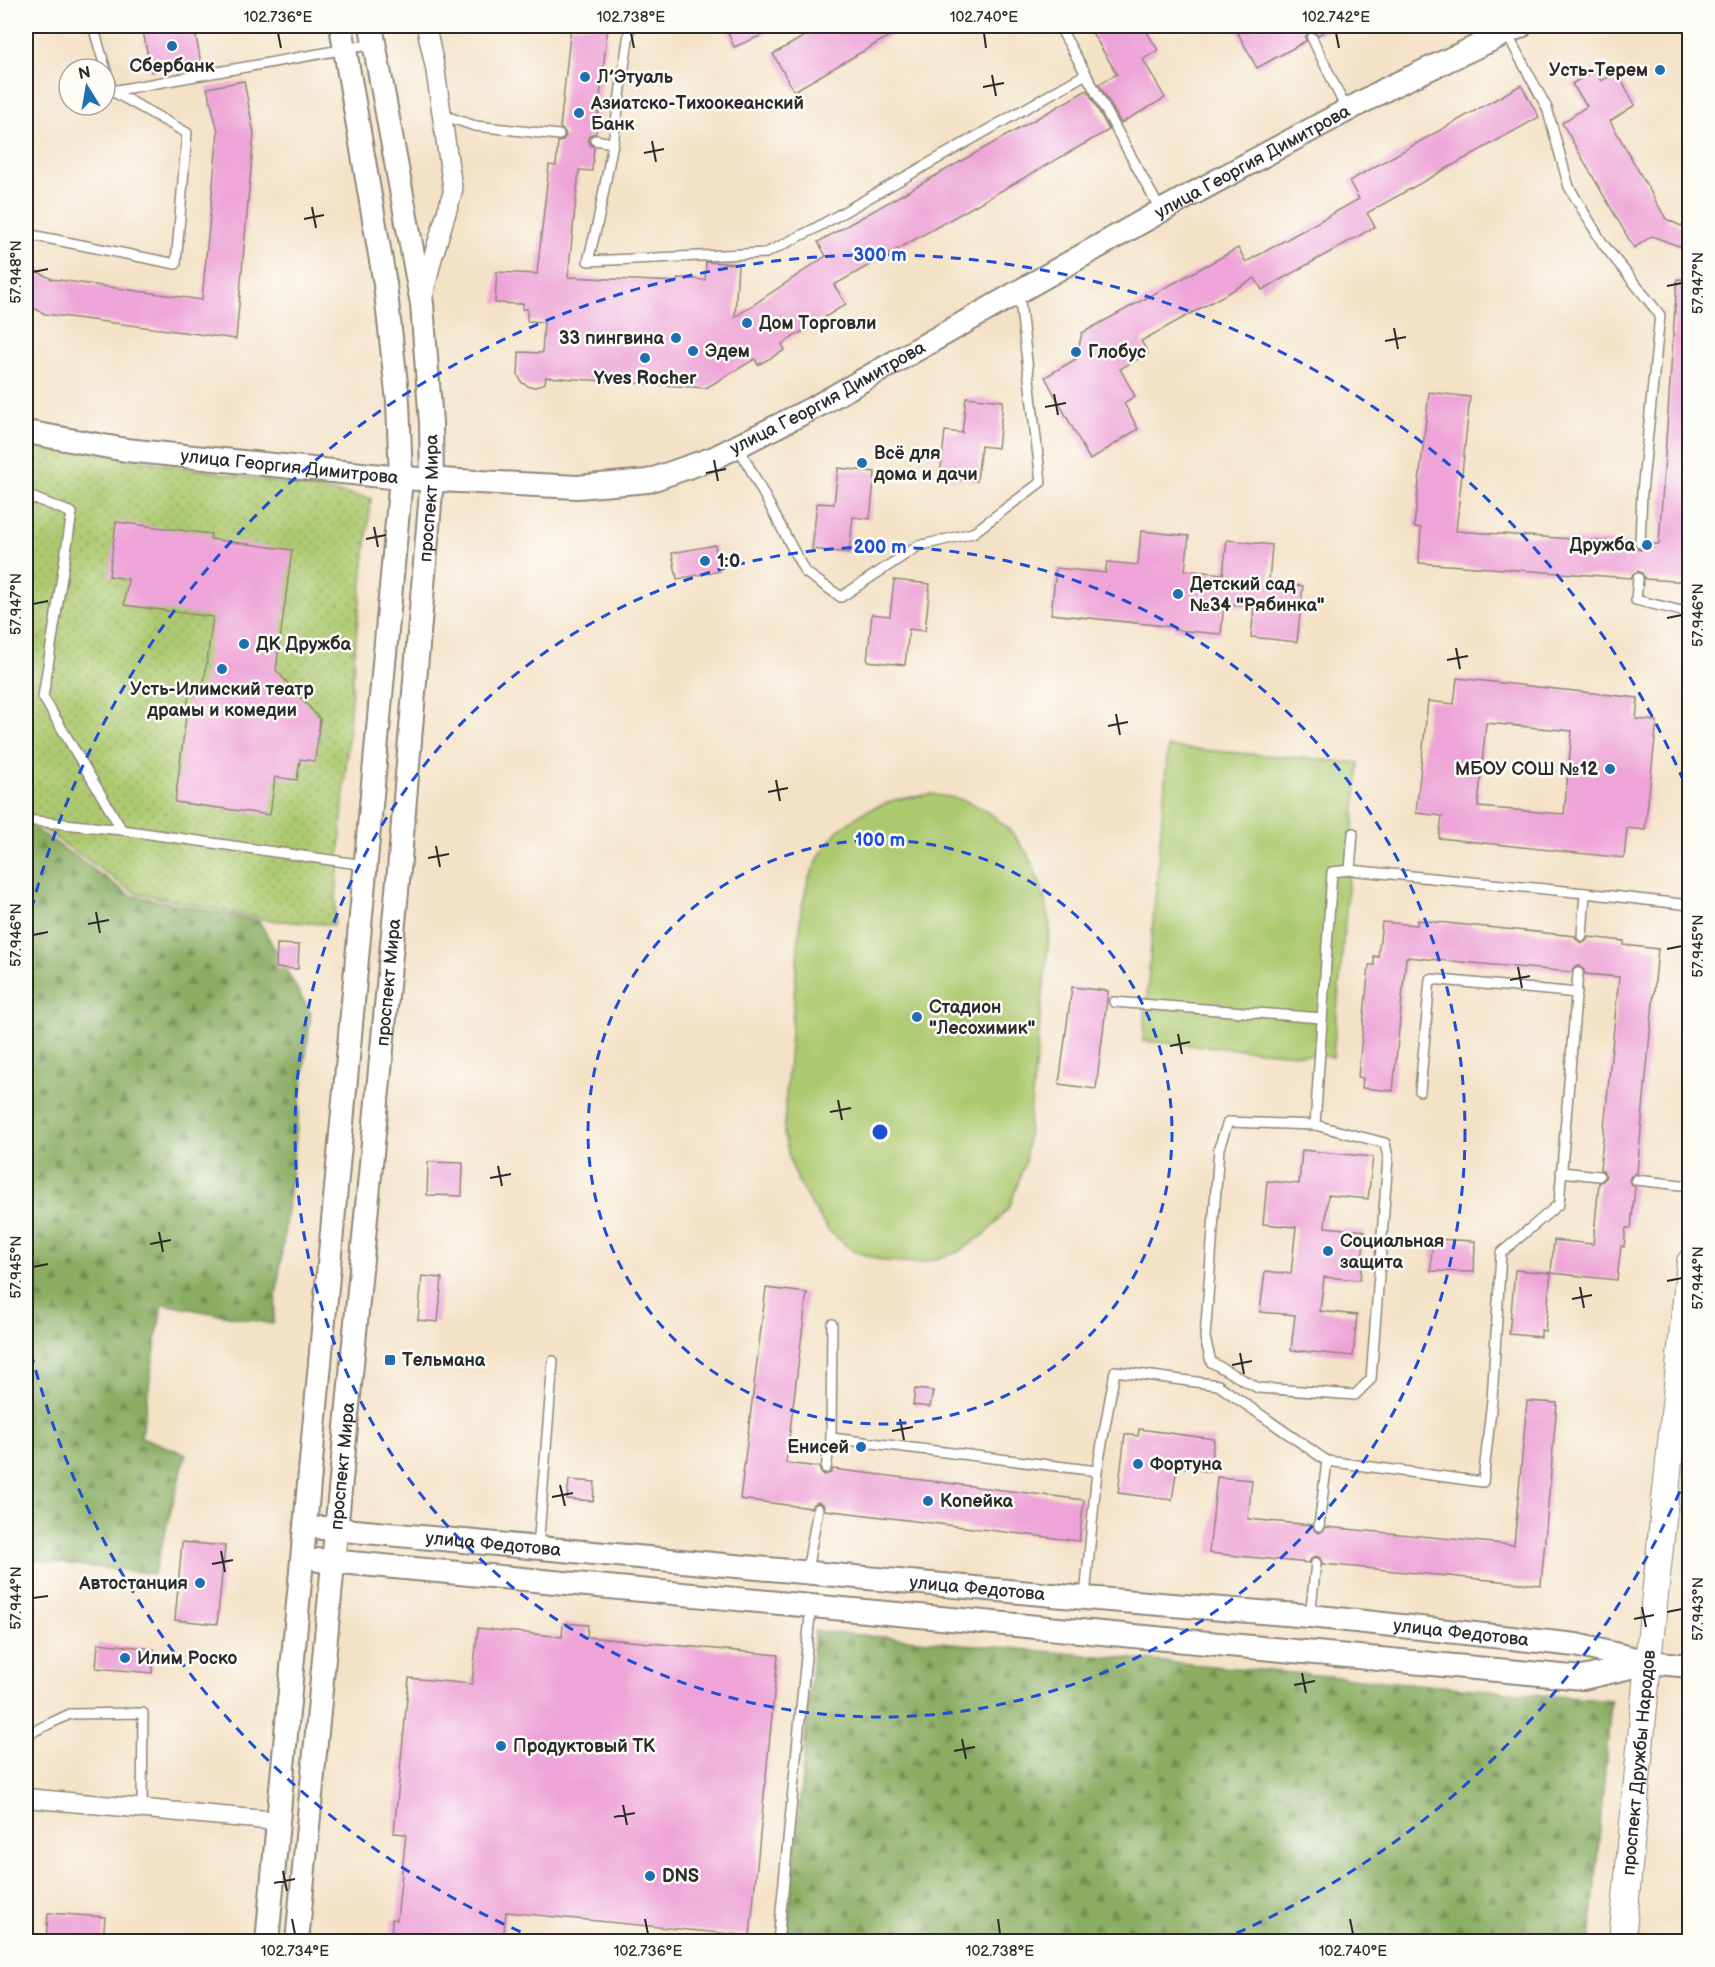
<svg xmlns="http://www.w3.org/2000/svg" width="1715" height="1967" font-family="'Balsamiq Sans',sans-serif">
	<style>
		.grass { fill: url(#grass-dots); stroke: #6c7a4e; stroke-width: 1.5 }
		.forest { fill: url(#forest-firs); stroke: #5a6c46; stroke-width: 1.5 }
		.garden { fill: #adc970; stroke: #6c7a4e; stroke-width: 1.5 }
		.building { fill: #eea4d8; fill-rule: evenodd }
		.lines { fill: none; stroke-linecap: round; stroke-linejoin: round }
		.service-casing { stroke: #908679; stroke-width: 12 }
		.minor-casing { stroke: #908679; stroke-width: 21 }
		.tertiary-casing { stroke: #908679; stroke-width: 26 }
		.secondary-casing { stroke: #908679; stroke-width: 28 }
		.service { stroke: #fff; stroke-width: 9 }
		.minor { stroke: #fff; stroke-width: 18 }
		.tertiary { stroke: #fff; stroke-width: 22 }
		.secondary { stroke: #fff; stroke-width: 26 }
		.ticks { fill: none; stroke: #2b2b2b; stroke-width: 2 }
		.ring { fill: none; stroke: #1d4ed8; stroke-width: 3; stroke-dasharray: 10 8 }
		.poi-dot { fill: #1f6fb2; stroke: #fdfcf7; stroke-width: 2 }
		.labels { text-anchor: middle; stroke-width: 5; stroke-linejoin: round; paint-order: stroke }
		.poi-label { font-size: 18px; font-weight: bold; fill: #2b2b2b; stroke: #fdfcf7; text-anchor: start }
		.street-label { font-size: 18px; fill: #2b2b2b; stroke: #fdfcf7 }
		.centre { fill: #1d4ed8; stroke: #fdfcf7; stroke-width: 3 }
		.ring-label { font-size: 18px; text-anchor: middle; font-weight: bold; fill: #1d4ed8; stroke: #fdfcf7; stroke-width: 5; stroke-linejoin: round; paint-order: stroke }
		.neatline { fill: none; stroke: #2b2b2b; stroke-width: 2 }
		.ticks-label { font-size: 15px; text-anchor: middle; fill: #2b2b2b }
	</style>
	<defs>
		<pattern id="grass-dots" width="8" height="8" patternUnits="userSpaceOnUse" patternTransform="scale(1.5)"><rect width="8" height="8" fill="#adc970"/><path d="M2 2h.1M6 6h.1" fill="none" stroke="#8da35c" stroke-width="1.8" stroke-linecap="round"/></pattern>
		<pattern id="forest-firs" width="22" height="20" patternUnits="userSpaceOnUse" patternTransform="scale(1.5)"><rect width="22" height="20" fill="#8aad62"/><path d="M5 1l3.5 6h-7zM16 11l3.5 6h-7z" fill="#718d51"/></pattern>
	</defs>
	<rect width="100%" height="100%" fill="#fdfcf7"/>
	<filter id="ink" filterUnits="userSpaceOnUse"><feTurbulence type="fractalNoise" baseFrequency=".0167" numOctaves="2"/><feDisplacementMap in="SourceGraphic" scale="12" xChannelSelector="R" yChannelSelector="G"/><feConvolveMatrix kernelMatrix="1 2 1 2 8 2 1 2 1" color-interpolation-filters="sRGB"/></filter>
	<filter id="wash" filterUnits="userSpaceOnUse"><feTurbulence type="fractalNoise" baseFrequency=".008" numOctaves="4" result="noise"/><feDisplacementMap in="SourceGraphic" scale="24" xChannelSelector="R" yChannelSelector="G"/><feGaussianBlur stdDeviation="1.35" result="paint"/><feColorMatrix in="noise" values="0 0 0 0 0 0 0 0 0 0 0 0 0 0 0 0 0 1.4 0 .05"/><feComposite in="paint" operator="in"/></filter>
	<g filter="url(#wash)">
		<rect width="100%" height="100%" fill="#f4e2c7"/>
		<polygon class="grass" points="26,441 371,498 355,647 334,925 267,920 133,892 26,817"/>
		<g class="forest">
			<polygon points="26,822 130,895 259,921 311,1014 273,1324 162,1304 141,1437 186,1454 154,1574 26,1559"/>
			<polygon points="815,1631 1611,1701 1590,1941 787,1941"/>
		</g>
		<g class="garden">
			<polygon points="1168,747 1359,763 1333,1057 1143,1041"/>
			<path d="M932,794C943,797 957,797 968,802C1022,825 1042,873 1050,927L1025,1163L1010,1206L987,1233L958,1252L922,1263L884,1261L853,1251L828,1230L810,1203L798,1181L790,1161L784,1135L785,1106L801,912L808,880L820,855L837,831L864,812L894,800Z"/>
		</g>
		<g id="blocks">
			<g class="building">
				<polygon points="142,26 194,26 201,63 151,72"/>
				<polygon points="571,26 608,26 596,133 590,135 588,139 590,145 594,147 592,171 579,170 568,277 677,282 678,278 705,280 706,262 738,264 735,317 826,256 818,242 1087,90 1109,130 834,285 846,304 782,344 785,350 758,365 755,359 706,388 546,377 545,383 536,387 530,387 522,383 518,375 519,352 542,353 544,322 527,321 527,309 522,309 523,304 495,303 497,272 537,274 549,165 556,166 558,142 562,141 566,136 565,132 560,128"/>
				<polygon points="725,26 784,26 734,47"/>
				<polygon points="822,26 907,26 794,91 773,54"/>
				<polygon points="1088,26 1143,26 1158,50 1143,59 1165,98 1121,123 1099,84 1117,74"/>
				<polygon points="1234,26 1335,26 1318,35 1313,31 1309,32 1305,37 1306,41 1257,68"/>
				<polygon points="1594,70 1601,81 1617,72 1635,105 1610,121 1666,219 1681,226 1689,226 1689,250 1652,236 1634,248 1562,123 1587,106 1572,84"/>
				<polygon points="244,81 254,134 236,339 45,314 26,304 26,266 52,279 202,300 218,131 207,88"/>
				<polygon points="1521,85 1539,117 1367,213 1375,227 1262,290 1255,278 1141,341 1148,353 1120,369 1135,396 1124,403 1138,429 1090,460 1045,377 1076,359 1082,333 1238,248 1246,262 1359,199 1349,181"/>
				<polygon points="1677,279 1689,280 1689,582 1645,579 1642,573 1638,571 1633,574 1631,578 1419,563 1421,528 1414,527 1429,392 1470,397 1456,531 1633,543 1634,547 1639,550 1644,549 1647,544 1659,544"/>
				<polygon points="966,397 1003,401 998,448 981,446 977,481 940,477 945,431 962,433"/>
				<polygon points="838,468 875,472 870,519 853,517 849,553 812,549 817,503 834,504"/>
				<polygon points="116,522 211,534 210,539 292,550 276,670 320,719 315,761 300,759 297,780 275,777 270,815 175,802 189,694 202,696 213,617 124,605 128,579 109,576"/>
				<polygon points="1141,531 1189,536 1185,570 1223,574 1227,540 1272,545 1269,582 1303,586 1297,642 1251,637 1254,608 1224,604 1221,634 1174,630 1174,627 1051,614 1056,568 1105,573 1107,562 1138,565"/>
				<polygon points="715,545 720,571 677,579 672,553"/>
				<polygon points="894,580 930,584 925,631 909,629 905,665 867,661 872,614 890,616"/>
				<path d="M1457,678L1638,698L1636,719L1657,721L1645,830L1627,828L1624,858L1439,838L1442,816L1416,813L1428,701L1454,704ZM1486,723L1572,731L1564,814L1478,807Z"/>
				<polygon points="1417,920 1575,936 1576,939 1581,943 1585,942 1589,937 1624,941 1624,945 1658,949 1637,1173 1631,1176 1629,1180 1632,1185 1635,1187 1631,1228 1626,1228 1624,1247 1621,1246 1617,1280 1551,1273 1554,1240 1593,1244 1599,1183 1604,1180 1606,1176 1603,1171 1600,1169 1619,977 1585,974 1584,970 1579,966 1575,967 1571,972 1406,957 1393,1091 1362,1088 1363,1078 1358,1077 1369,965 1374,965 1374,956 1378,957 1382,922 1417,925"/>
				<polygon points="277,944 299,945 298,969 276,968"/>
				<polygon points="1072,987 1108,991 1096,1089 1059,1084"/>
				<polygon points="1302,1150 1373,1157 1368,1199 1328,1195 1325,1227 1365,1231 1360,1280 1324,1277 1320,1311 1357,1315 1353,1356 1291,1350 1295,1315 1260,1312 1265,1271 1291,1274 1296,1227 1263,1224 1267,1181 1299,1184"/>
				<polygon points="428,1162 463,1163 462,1196 427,1195"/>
				<polygon points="1432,1239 1475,1241 1474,1272 1431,1271"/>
				<polygon points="1515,1270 1551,1273 1545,1331 1541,1330 1541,1337 1509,1334"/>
				<polygon points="422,1276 442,1278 438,1322 418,1320"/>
				<polygon points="766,1288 807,1293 786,1463 819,1467 821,1473 825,1475 831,1473 833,1469 1084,1500 1079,1541 825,1510 823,1504 819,1502 813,1504 811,1508 740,1499"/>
				<polygon points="915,1389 933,1391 930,1407 913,1405"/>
				<polygon points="1527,1401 1557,1403 1541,1585 1323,1564 1320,1558 1316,1556 1311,1559 1309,1563 1209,1553 1217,1477 1252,1480 1248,1519 1312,1525 1315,1531 1319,1533 1324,1530 1326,1527 1514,1545"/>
				<polygon points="1139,1429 1214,1439 1210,1472 1177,1467 1172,1500 1118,1493 1125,1434 1138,1436"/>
				<polygon points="569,1480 595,1482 593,1501 567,1499"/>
				<polygon points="182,1542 225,1546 217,1624 175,1620"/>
				<polygon points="563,1623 588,1625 587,1637 778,1655 750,1936 506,1912 503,1941 391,1941 392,1919 397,1920 406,1834 394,1833 409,1678 472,1684 478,1628 562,1637"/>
				<polygon points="98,1643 154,1649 152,1673 96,1668"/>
				<polygon points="48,1913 105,1917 103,1941 46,1941"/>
			</g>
		</g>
	</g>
	<g filter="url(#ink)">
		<use href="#blocks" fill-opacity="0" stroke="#908679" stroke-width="1.5"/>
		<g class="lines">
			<g class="service-casing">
				<g id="service">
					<polyline points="1059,26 1086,74"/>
					<polyline points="1507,34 1547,108 1569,187 1603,244 1660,315 1642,492 1640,543"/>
					<polyline points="1312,38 1347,111"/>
					<polyline points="112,91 374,44"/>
					<polyline points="442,115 475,126 559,135"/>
					<polyline points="595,140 613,143 598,221 588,261 766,253 814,229 1086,74 1161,211"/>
					<polyline points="613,143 630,26"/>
					<polyline points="26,234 176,264 187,133 112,91 93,26"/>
					<polyline points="738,446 805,572 841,597 918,546 973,533 1041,482 1019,292"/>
					<polyline points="26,495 72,513 43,697 122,830 365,865"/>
					<polyline points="1638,578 1636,600 1690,613"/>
					<polyline points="26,820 122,830"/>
					<polyline points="1350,870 1353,833"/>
					<polyline points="1582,936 1585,893 1690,905"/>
					<polyline points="1114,1002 1322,1018"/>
					<polyline points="1420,1091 1430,979 1577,993"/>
					<polygon points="1228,1122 1315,1125 1385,1143 1388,1158 1371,1379 1355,1395 1258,1388 1211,1362 1205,1338 1219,1148"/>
					<polyline points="1315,1125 1332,872 1350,870 1585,893"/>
					<polyline points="1561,1172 1599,1176"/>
					<polyline points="1636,1180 1690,1186"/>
					<polyline points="831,1438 832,1324"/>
					<polyline points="826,1468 831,1438 1097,1471 1115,1371 1218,1385 1327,1461"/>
					<polyline points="1319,1526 1327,1461 1483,1482 1492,1400 1501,1253 1559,1204 1578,973"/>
					<polyline points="538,1548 553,1361"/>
					<polyline points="807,1571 818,1509"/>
					<polyline points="1085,1597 1097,1471"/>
					<polyline points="1310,1616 1316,1563"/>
					<polyline points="26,1735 70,1714 143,1713 142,1808"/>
					<polyline points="778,1942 811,1606"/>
				</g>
			</g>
			<g class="minor-casing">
				<g id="minor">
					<polyline points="423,299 432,260 453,191 435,68 426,26"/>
					<polyline points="26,1798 277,1821"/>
				</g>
			</g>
			<g class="tertiary-casing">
				<g id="tertiary">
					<path id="s1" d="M26,432L126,450L401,478L577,487L648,481L714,458L817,406L1161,211L1390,87L1521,26"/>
					<path id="s2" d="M322,1528L1085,1598L1310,1616L1576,1645L1648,1662L1690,1666"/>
					<polyline points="319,1560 1583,1678 1644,1664"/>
					<polyline points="267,1942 401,478 398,402 385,284 341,26"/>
					<path id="s3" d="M297,1942L399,870L432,480L431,423L422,304L371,26"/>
				</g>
			</g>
			<g class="secondary-casing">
				<g id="secondary">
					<path id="s4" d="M1622,1942L1648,1662L1690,1262"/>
				</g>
			</g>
			<use href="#service" class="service"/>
			<use href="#minor" class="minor"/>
			<use href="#tertiary" class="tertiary"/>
			<use href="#secondary" class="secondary"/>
		</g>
	</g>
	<path class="ticks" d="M278,33L281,48M631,33L634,48M984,33L986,48M1336,33L1339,48M992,75L996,96M983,87L1004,83M652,141L656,162M644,153L664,149M312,207L316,228M304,219L324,215M33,272L48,269M1667,286L1682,283M1394,328L1398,349M1385,341L1406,337M1054,394L1058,415M1045,407L1066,403M714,460L718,481M706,473L726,469M374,527L378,547M366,539L386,535M33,604L48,601M1667,618L1682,615M1456,648L1460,669M1447,660L1468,656M1116,714L1120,735M1108,726L1128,722M776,780L780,801M768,792L788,788M436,846L440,867M428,858L449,854M96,912L100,933M88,924L109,920M33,935L48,932M1667,949L1682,946M1518,967L1522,988M1510,980L1530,976M1178,1034L1182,1054M1170,1046L1190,1042M838,1100L842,1120M830,1112L851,1108M498,1166L502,1186M490,1178L511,1174M159,1232L163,1252M150,1244L171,1240M33,1267L48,1264M1667,1281L1682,1278M1580,1287L1584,1308M1572,1299L1592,1295M1240,1353L1244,1374M1232,1365L1252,1361M900,1419L904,1440M892,1431L913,1427M560,1485L565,1506M552,1497L573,1493M221,1551L225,1572M212,1564L233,1560M33,1598L48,1596M1642,1607L1646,1627M1667,1612L1682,1609M1634,1619L1654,1615M1302,1673L1306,1693M1294,1685L1315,1681M962,1739L966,1759M954,1751L975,1747M623,1805L627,1825M614,1817L635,1813M283,1871L287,1891M274,1883L295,1879M292,1919L295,1934M645,1919L648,1934M998,1919L1000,1934M1350,1919L1353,1934"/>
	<g class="ring">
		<circle cx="880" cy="1132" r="292"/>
		<circle cx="880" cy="1132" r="585"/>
		<path d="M1687 1475A877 877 0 0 1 1223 1939M537 1939A877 877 0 0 1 27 1337M27 927A877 877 0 0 1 1687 789"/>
	</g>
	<g class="poi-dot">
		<circle cx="172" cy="46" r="6"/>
		<circle cx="1660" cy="70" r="6"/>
		<circle cx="585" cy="77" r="6"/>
		<circle cx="579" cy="113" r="6"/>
		<circle cx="747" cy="323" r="6"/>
		<circle cx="676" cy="338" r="6"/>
		<circle cx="693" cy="351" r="6"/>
		<circle cx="1076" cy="352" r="6"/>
		<circle cx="645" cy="358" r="6"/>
		<circle cx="862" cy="463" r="6"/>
		<circle cx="1647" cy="545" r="6"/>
		<circle cx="705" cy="561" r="6"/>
		<circle cx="1178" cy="594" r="6"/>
		<circle cx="244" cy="644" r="6"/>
		<circle cx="222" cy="669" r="6"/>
		<circle cx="1610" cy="769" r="6"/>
		<circle cx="917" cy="1017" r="6"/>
		<circle cx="1328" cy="1251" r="6"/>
		<rect x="384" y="1354" width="12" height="12" rx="3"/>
		<circle cx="861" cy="1447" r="6"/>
		<circle cx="1138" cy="1464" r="6"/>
		<circle cx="928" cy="1501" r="6"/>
		<circle cx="200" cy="1583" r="6"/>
		<circle cx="125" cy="1658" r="6"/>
		<circle cx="501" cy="1746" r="6"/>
		<circle cx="650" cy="1876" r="6"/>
	</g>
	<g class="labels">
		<g class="poi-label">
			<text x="172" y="72" text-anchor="middle">Сбербанк</text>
			<text x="1648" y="76" text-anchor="end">Усть-Терем</text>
			<text x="597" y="83">Л’Этуаль</text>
			<text x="591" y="109">Азиатско-Тихоокеанский<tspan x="591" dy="21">Банк</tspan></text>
			<text x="759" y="329">Дом Торговли</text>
			<text x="664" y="344" text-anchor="end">33 пингвина</text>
			<text x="705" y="357">Эдем</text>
			<text x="1088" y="358">Глобус</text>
			<text x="645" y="384" text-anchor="middle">Yves Rocher</text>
			<text x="874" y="459">Всё для<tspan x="874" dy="21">дома и дачи</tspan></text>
			<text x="1635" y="551" text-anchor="end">Дружба</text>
			<text x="717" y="567">1:0</text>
			<text x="1190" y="590">Детский сад<tspan x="1190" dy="21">№34 "Рябинка"</tspan></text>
			<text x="256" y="650">ДК Дружба</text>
			<text x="222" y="695" text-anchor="middle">Усть-Илимский театр<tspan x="222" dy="21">драмы и комедии</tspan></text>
			<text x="1598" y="775" text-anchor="end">МБОУ СОШ №12</text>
			<text x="929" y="1013">Стадион<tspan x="929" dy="21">"Лесохимик"</tspan></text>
			<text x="1340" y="1247">Социальная<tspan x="1340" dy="21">защита</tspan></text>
			<text x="402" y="1366">Тельмана</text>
			<text x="849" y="1453" text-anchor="end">Енисей</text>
			<text x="1150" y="1470">Фортуна</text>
			<text x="940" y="1507">Копейка</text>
			<text x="188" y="1589" text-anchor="end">Автостанция</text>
			<text x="137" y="1664">Илим Роско</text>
			<text x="513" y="1752">Продуктовый ТК</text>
			<text x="662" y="1882">DNS</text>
		</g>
		<g class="street-label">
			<text dy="6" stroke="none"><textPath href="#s1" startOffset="1310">улица Георгия Димитрова</textPath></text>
			<text dy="6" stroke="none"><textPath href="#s1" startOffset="824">улица Георгия Димитрова</textPath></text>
			<text dy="6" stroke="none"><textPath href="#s1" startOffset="266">улица Георгия Димитрова</textPath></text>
			<text dy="6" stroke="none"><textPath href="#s3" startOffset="1450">проспект Мира</textPath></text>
			<text dy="6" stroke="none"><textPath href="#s3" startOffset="964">проспект Мира</textPath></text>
			<text dy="6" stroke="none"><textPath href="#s3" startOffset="478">проспект Мира</textPath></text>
			<text dy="6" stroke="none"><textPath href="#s2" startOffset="172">улица Федотова</textPath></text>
			<text dy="6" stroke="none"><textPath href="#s2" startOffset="658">улица Федотова</textPath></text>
			<text dy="6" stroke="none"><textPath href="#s2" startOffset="1144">улица Федотова</textPath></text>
			<text dy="6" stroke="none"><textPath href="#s4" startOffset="180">проспект Дружбы Народов</textPath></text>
		</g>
	</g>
	<circle cx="880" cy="1132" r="9" class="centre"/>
	<g class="ring-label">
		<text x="880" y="261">300 m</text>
		<text x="880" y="553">200 m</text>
		<text x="880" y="846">100 m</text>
	</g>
	<rect width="1715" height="1967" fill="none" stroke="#fdfcf7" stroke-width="66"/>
	<g transform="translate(87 87) rotate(349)"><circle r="28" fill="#fdfcf7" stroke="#a9a8a5" stroke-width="1.5"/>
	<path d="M0-4.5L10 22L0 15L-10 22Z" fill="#1f6fb2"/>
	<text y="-9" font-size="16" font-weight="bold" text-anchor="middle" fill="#2b2b2b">N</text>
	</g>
	<rect x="33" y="33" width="1649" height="1901" class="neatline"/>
	<g class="ticks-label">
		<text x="278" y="22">102.736°E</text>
		<text x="631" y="22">102.738°E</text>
		<text x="984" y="22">102.740°E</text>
		<text x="1336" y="22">102.742°E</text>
		<text transform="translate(16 272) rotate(-90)" y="5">57.948°N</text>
		<text transform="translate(1698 283) rotate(-90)" y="5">57.947°N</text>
		<text transform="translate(16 604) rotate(-90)" y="5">57.947°N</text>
		<text transform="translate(1698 615) rotate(-90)" y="5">57.946°N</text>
		<text transform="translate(16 935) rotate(-90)" y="5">57.946°N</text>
		<text transform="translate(1698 946) rotate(-90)" y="5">57.945°N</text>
		<text transform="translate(16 1267) rotate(-90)" y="5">57.945°N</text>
		<text transform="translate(1698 1278) rotate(-90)" y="5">57.944°N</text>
		<text transform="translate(16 1598) rotate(-90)" y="5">57.944°N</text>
		<text transform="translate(1698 1609) rotate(-90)" y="5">57.943°N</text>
		<text x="295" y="1956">102.734°E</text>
		<text x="648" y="1956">102.736°E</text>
		<text x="1000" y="1956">102.738°E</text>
		<text x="1353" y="1956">102.740°E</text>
	</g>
</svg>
